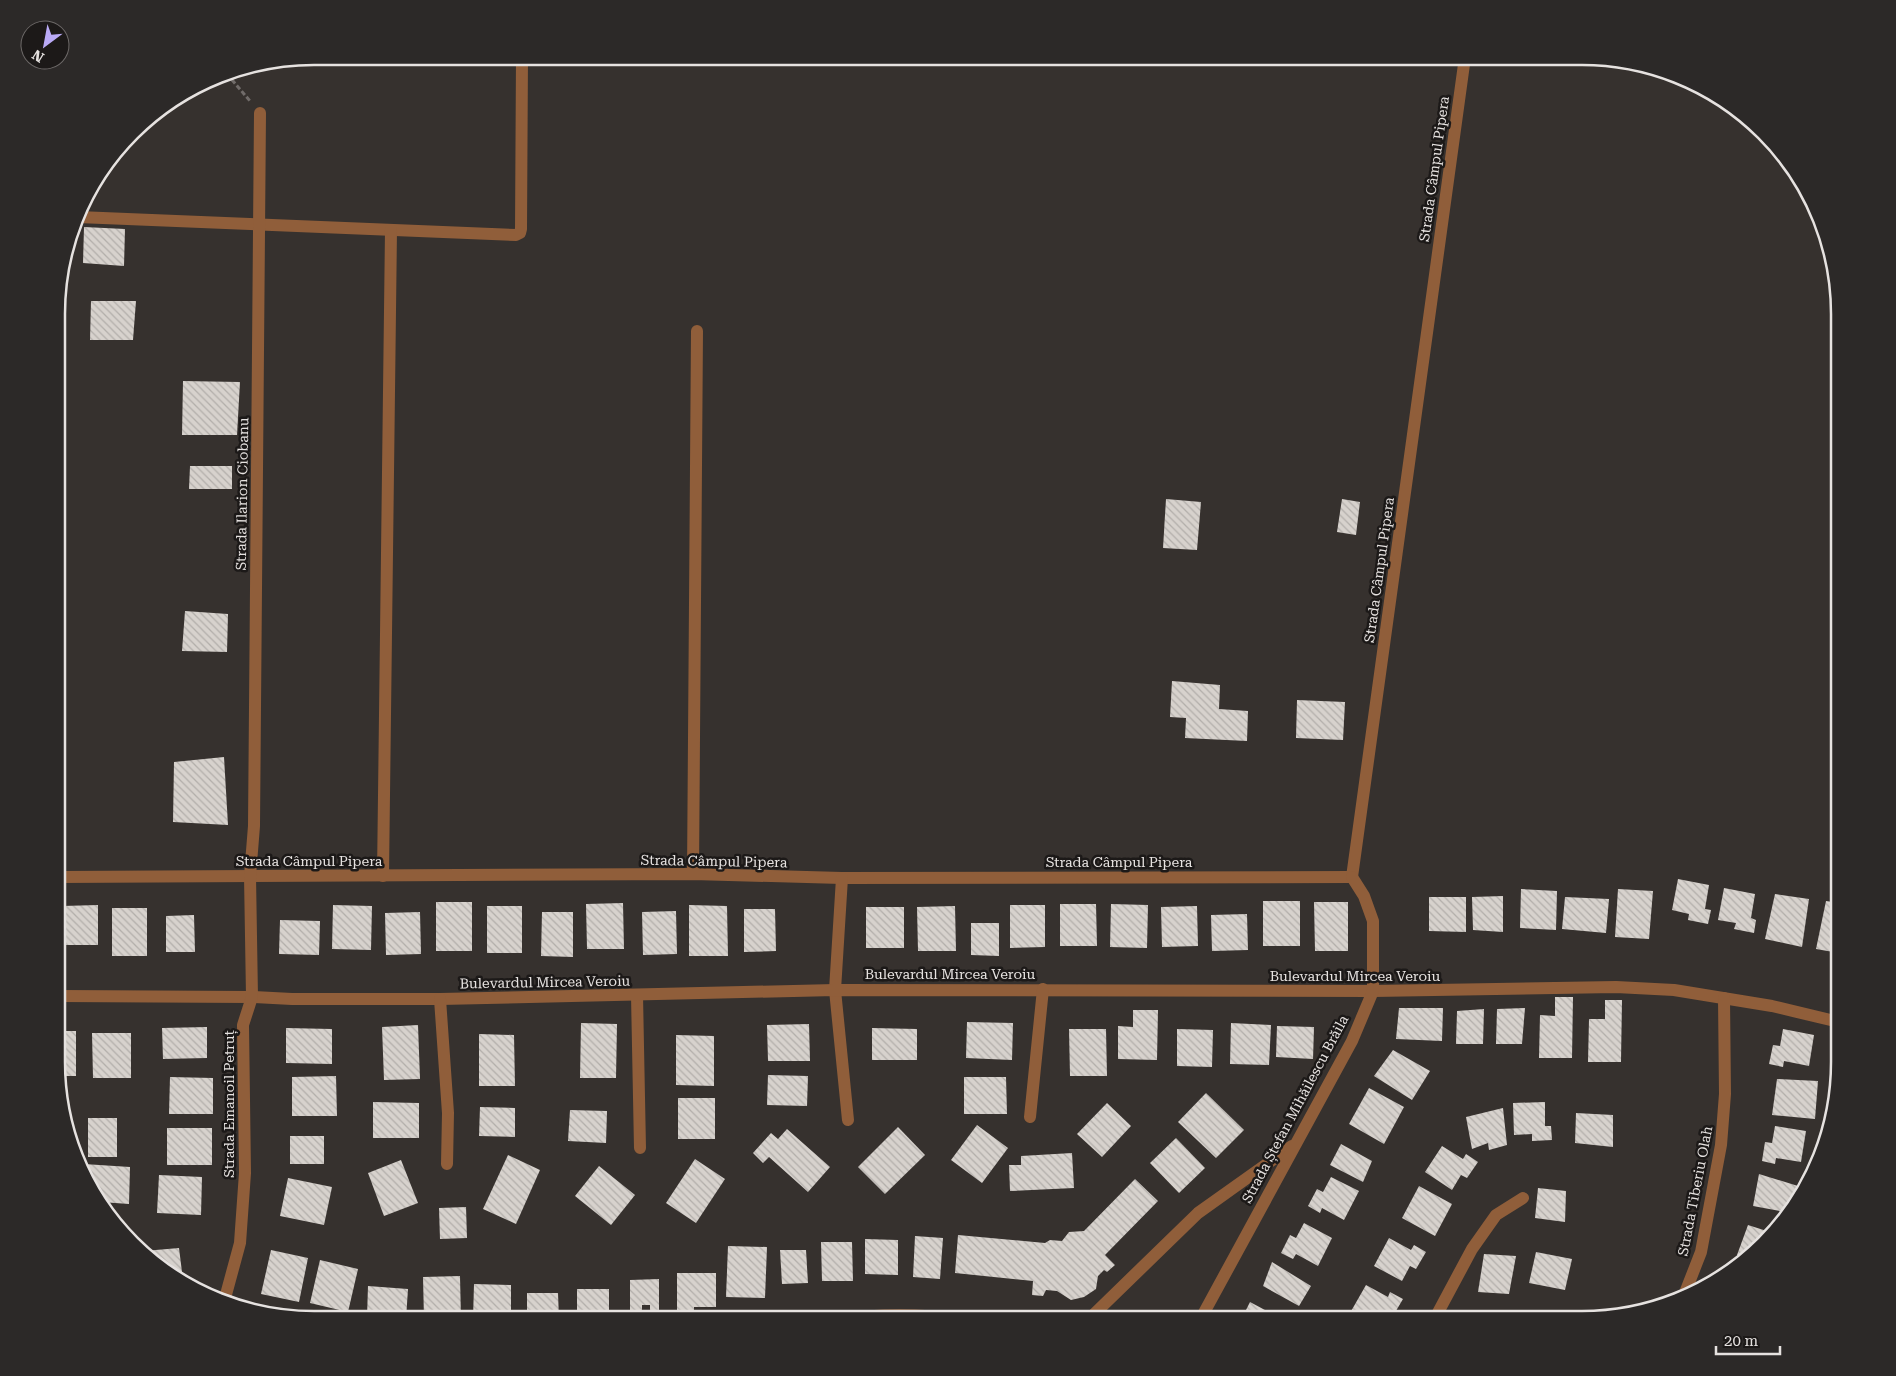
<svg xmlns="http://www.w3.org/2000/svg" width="1896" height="1376" font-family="'Roboto Serif',serif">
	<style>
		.building { fill: url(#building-back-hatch) }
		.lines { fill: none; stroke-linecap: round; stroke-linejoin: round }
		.path { stroke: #716c6a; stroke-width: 3; stroke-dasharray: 5 2.5; stroke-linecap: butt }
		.minor { stroke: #905e3a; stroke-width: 12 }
		.labels { text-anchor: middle; stroke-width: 5; stroke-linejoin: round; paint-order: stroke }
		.street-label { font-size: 14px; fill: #e6e2e0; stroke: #1c1918 }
		.rim { fill: none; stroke: #e6e2e0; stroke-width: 2.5 }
	</style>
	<defs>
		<pattern id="building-back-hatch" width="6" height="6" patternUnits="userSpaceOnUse" patternTransform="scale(1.25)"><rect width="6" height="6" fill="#d7d2cd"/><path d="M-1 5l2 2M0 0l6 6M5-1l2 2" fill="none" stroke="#b2aeaa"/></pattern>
	</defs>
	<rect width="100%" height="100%" fill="#36312e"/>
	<g class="building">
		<polygon points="84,227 125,229 124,266 83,263"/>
		<polygon points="91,301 136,301 133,340 90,340"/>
		<polygon points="183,381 240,382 237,435 182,435"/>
		<polygon points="190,466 232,466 232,489 189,489"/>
		<polygon points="1166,499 1201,502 1197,550 1163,548"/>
		<polygon points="1342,499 1360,502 1356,535 1337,532"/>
		<polygon points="185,611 228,614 227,652 182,651"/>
		<polygon points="1172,681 1220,685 1219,709 1248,711 1247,741 1185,738 1186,718 1170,717"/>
		<polygon points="1297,700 1345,702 1343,740 1296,738"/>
		<polygon points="224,757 228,825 173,822 174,762"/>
		<polygon points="1678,879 1709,885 1705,909 1711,910 1708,924 1688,920 1689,914 1672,910"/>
		<polygon points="1724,888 1755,894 1751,918 1756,920 1754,933 1734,929 1736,923 1718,920"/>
		<polygon points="1521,889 1557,891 1556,930 1520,928"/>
		<polygon points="1618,889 1653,891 1649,939 1615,937"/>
		<polygon points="1775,894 1809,899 1802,947 1765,939"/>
		<polygon points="1503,896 1503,932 1473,930 1472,897"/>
		<polygon points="1429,897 1466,897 1466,932 1429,931"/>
		<polygon points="1565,897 1609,899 1606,933 1562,929"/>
		<rect x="1263" y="901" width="37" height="45"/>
		<polygon points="1826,901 1839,903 1839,953 1816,949"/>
		<rect x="436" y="902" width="36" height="49"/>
		<polygon points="1314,902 1348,902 1348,951 1315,951"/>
		<polygon points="623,903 624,949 587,949 586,904"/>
		<polygon points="1060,904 1096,904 1097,946 1060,946"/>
		<polygon points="1111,904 1148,905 1147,948 1110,947"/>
		<polygon points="98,905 98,945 62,945 62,906"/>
		<polygon points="333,905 372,906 371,950 332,949"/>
		<polygon points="689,905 727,906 728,956 689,956"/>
		<polygon points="1010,905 1045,905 1045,947 1010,948"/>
		<rect x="487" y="906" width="35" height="47"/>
		<polygon points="955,906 956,951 918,951 917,907"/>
		<polygon points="1197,906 1198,946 1162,947 1161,907"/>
		<rect x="866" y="907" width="38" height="41"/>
		<rect x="112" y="908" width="35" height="48"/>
		<polygon points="744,909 775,909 776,951 744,952"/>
		<polygon points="676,911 677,954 643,955 642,912"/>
		<polygon points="420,912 421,954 386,955 385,913"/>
		<polygon points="542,912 573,912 573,957 541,956"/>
		<polygon points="1247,914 1248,950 1212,951 1211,915"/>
		<polygon points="194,915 195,952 166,952 166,916"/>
		<polygon points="280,920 320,921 319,955 279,954"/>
		<polygon points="971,923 999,923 999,956 971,955"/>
		<polygon points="1555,997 1573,997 1572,1058 1539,1058 1540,1015 1555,1016"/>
		<polygon points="1605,1000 1622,1000 1621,1062 1588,1062 1589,1019 1605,1019"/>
		<polygon points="1399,1008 1443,1008 1442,1041 1396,1039"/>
		<polygon points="1525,1008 1522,1044 1496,1044 1497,1009"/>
		<polygon points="1484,1009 1483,1044 1456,1044 1457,1011"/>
		<polygon points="1133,1010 1158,1010 1157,1060 1118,1059 1118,1026 1133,1027"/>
		<polygon points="967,1022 1013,1023 1012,1060 966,1058"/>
		<polygon points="581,1023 617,1024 616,1078 580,1078"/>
		<polygon points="1231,1023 1271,1025 1269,1065 1230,1064"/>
		<polygon points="809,1024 810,1061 768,1061 767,1025"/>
		<polygon points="418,1025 420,1079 384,1080 382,1027"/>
		<polygon points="1277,1026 1314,1027 1313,1059 1276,1057"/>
		<polygon points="207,1027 207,1058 163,1059 162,1028"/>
		<polygon points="286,1028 332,1029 332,1064 286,1063"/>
		<polygon points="872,1028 917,1029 917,1060 872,1060"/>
		<polygon points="1069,1029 1106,1029 1107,1076 1070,1076"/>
		<polygon points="1177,1029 1213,1030 1212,1067 1177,1066"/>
		<polygon points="1783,1029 1814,1035 1809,1066 1784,1061 1783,1067 1769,1064 1773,1045 1780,1046"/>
		<rect x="58" y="1031" width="18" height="45"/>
		<polygon points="92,1033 131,1033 131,1078 93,1078"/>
		<polygon points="479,1034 514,1035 515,1086 479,1086"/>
		<polygon points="676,1035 714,1036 714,1086 676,1085"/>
		<polygon points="1393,1050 1430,1071 1412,1100 1374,1076"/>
		<polygon points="768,1075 808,1076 807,1106 767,1105"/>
		<polygon points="336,1076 337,1116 292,1116 292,1077"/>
		<polygon points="170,1077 213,1078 213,1114 169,1114"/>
		<polygon points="964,1077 1006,1077 1007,1114 964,1114"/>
		<polygon points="1777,1079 1818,1081 1815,1119 1772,1115"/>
		<polygon points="1369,1088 1404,1107 1384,1144 1349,1124"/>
		<polygon points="1206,1093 1244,1130 1216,1158 1178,1122"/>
		<rect x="678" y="1098" width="37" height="41"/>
		<polygon points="373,1102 419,1103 419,1138 373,1138"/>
		<polygon points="1545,1102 1545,1126 1551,1126 1552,1140 1532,1141 1532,1134 1514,1135 1513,1103"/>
		<polygon points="1107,1103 1131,1126 1102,1157 1077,1134"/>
		<polygon points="480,1107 515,1108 515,1137 479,1136"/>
		<polygon points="1503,1108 1507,1145 1489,1150 1488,1143 1472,1149 1466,1117"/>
		<polygon points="570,1110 607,1111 606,1143 568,1141"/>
		<polygon points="1576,1113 1613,1115 1613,1147 1575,1143"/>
		<rect x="88" y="1118" width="29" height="39"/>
		<polygon points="977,1125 1008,1148 982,1183 951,1160"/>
		<polygon points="1775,1126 1806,1131 1801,1162 1776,1158 1775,1164 1762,1161 1765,1142 1772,1143"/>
		<polygon points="898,1127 925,1155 885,1194 858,1167"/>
		<rect x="167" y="1128" width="45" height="37"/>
		<polygon points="787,1129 830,1167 808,1192 769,1157 763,1163 753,1153 771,1133 778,1139"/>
		<rect x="290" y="1136" width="34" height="28"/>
		<polygon points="1176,1138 1205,1168 1179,1193 1150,1163"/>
		<polygon points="1341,1144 1372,1161 1363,1182 1330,1165"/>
		<polygon points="1442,1146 1463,1159 1466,1154 1478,1162 1467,1178 1461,1175 1452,1190 1425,1172"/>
		<polygon points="1072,1153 1074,1188 1010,1191 1009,1165 1021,1165 1021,1156"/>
		<polygon points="508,1155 540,1170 516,1224 483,1209"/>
		<polygon points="695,1159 725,1179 696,1223 666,1203"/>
		<polygon points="401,1160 418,1203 384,1216 368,1173"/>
		<polygon points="84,1164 130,1167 129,1204 101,1202 91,1191 84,1170"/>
		<polygon points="599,1166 635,1195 611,1225 575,1196"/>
		<polygon points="1759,1174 1798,1186 1794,1205 1790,1213 1753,1206"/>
		<polygon points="159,1175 202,1177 201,1215 157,1213"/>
		<polygon points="1331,1177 1359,1191 1344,1220 1322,1208 1320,1213 1308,1206 1317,1189 1323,1192"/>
		<polygon points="288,1178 332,1187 324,1225 280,1216"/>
		<polygon points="1135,1179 1158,1201 1105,1255 1115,1265 1107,1272 1104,1270 1098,1276 1096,1289 1084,1297 1071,1300 1057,1291 1046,1290 1043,1296 1032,1295 1033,1281 955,1273 958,1235 1045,1243 1050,1240 1062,1241 1069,1232 1084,1231"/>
		<polygon points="1419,1186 1452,1204 1435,1236 1402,1218"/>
		<polygon points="1538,1188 1566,1191 1565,1222 1535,1218"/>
		<polygon points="466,1207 467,1238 440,1239 439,1208"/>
		<polygon points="1304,1223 1332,1238 1318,1266 1296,1254 1293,1259 1281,1253 1290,1235 1296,1238"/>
		<polygon points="1748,1225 1773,1233 1748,1258 1737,1255"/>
		<polygon points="915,1236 943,1238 940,1279 913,1277"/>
		<polygon points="1389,1238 1411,1250 1414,1245 1426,1252 1416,1269 1410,1266 1402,1281 1374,1266"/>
		<polygon points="865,1239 898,1240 898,1275 865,1274"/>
		<polygon points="821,1242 852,1242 853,1281 822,1281"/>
		<polygon points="728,1246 767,1247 765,1298 726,1297"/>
		<polygon points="179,1248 183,1280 157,1266 144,1251"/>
		<polygon points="271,1250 308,1258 299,1302 261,1294"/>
		<polygon points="780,1250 806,1250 808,1283 782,1284"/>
		<polygon points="1536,1252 1572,1259 1565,1290 1529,1283"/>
		<polygon points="1484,1254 1516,1256 1509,1294 1478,1292"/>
		<polygon points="320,1260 358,1269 348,1312 310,1303"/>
		<polygon points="1272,1262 1311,1286 1299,1306 1263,1286"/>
		<polygon points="677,1273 716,1273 716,1307 694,1307 694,1319 677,1319"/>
		<polygon points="460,1276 461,1319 424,1319 423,1277"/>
		<polygon points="659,1279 659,1316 650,1315 650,1305 642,1305 642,1319 630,1319 630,1280"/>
		<polygon points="474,1284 511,1285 511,1319 473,1319"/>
		<polygon points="1366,1285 1388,1297 1390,1292 1403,1299 1393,1316 1387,1313 1383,1320 1363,1320 1350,1313"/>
		<polygon points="368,1286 408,1289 406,1319 367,1317"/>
		<polygon points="577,1289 609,1289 609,1319 599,1319 599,1316 592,1316 592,1319 577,1319"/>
		<polygon points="527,1293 558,1293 559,1319 527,1319"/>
		<polygon points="1250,1302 1284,1320 1241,1320"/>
	</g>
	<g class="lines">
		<polyline class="path" points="227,74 250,101"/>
		<g class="minor">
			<polyline points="78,217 516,235 520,233 521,229 522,56"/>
			<polyline points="693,874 697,331"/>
			<polyline points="383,876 391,230"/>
			<polyline points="58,877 693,874 842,878 1352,877"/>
			<polyline points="1352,877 1465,57"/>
			<polyline points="842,878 835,990 848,1120"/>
			<polyline points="637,995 640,1148"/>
			<polyline points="58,996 252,997 292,999 440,999 835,990 1373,991 1616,987 1674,990 1772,1006 1839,1022"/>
			<polyline points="440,999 448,1113 447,1164"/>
			<polyline points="1030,1117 1043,989"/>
			<polyline points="1683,1298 1701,1252 1721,1145 1725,1094 1724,998"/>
			<polyline points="224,1302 240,1243 245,1173 243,1025 252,997 250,876 254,826 260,113"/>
			<path d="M843,1319C876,1314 923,1314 956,1319"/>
			<polyline points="1088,1320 1198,1213 1292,1146"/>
			<polyline points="1200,1320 1352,1041 1373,991 1373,921 1364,896 1352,877"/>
			<polyline points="1434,1320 1472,1249 1496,1215 1523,1198"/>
		</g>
	</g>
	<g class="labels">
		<g class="street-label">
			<text transform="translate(1434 169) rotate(-82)" y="5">Strada Câmpul Pipera</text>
			<text transform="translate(242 494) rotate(-89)" y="5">Strada Ilarion Ciobanu</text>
			<text transform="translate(1379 570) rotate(-82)" y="5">Strada Câmpul Pipera</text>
			<text x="309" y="866">Strada Câmpul Pipera</text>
			<text transform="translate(714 861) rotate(1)" y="5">Strada Câmpul Pipera</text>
			<text x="1119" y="867">Strada Câmpul Pipera</text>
			<text x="950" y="979">Bulevardul Mircea Veroiu</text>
			<text x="1355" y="981">Bulevardul Mircea Veroiu</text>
			<text transform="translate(545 982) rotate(-1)" y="5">Bulevardul Mircea Veroiu</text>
			<text transform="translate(229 1104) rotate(-90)" y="5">Strada Emanoil Petruț</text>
			<text transform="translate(1295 1109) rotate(-62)" y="5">Strada Ștefan Mihăilescu Brăila</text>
			<text transform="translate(1695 1191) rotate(-79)" y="5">Strada Tiberiu Olah</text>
		</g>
	</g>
	<path d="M0 0H1896V1376H0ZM314 65H1582A249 249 0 0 1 1831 314V1062A249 249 0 0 1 1582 1311H314A249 249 0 0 1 65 1062V314A249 249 0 0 1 314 65Z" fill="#2c2928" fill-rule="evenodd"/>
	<path class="rim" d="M314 65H1582A249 249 0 0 1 1831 314V1062A249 249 0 0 1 1582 1311H314A249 249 0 0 1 65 1062V314A249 249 0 0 1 314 65Z"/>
	<g transform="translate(45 45) rotate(212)"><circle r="24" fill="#1c1918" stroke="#6d6968"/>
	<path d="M0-4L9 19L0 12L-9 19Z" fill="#baaaf6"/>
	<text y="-8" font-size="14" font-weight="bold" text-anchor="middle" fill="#e6e2e0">N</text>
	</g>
	<path d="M1716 1346v8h64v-8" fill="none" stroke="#e6e2e0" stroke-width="2.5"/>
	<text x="1724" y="1346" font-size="15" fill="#e6e2e0" stroke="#1c1918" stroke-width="4" paint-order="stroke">20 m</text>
</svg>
